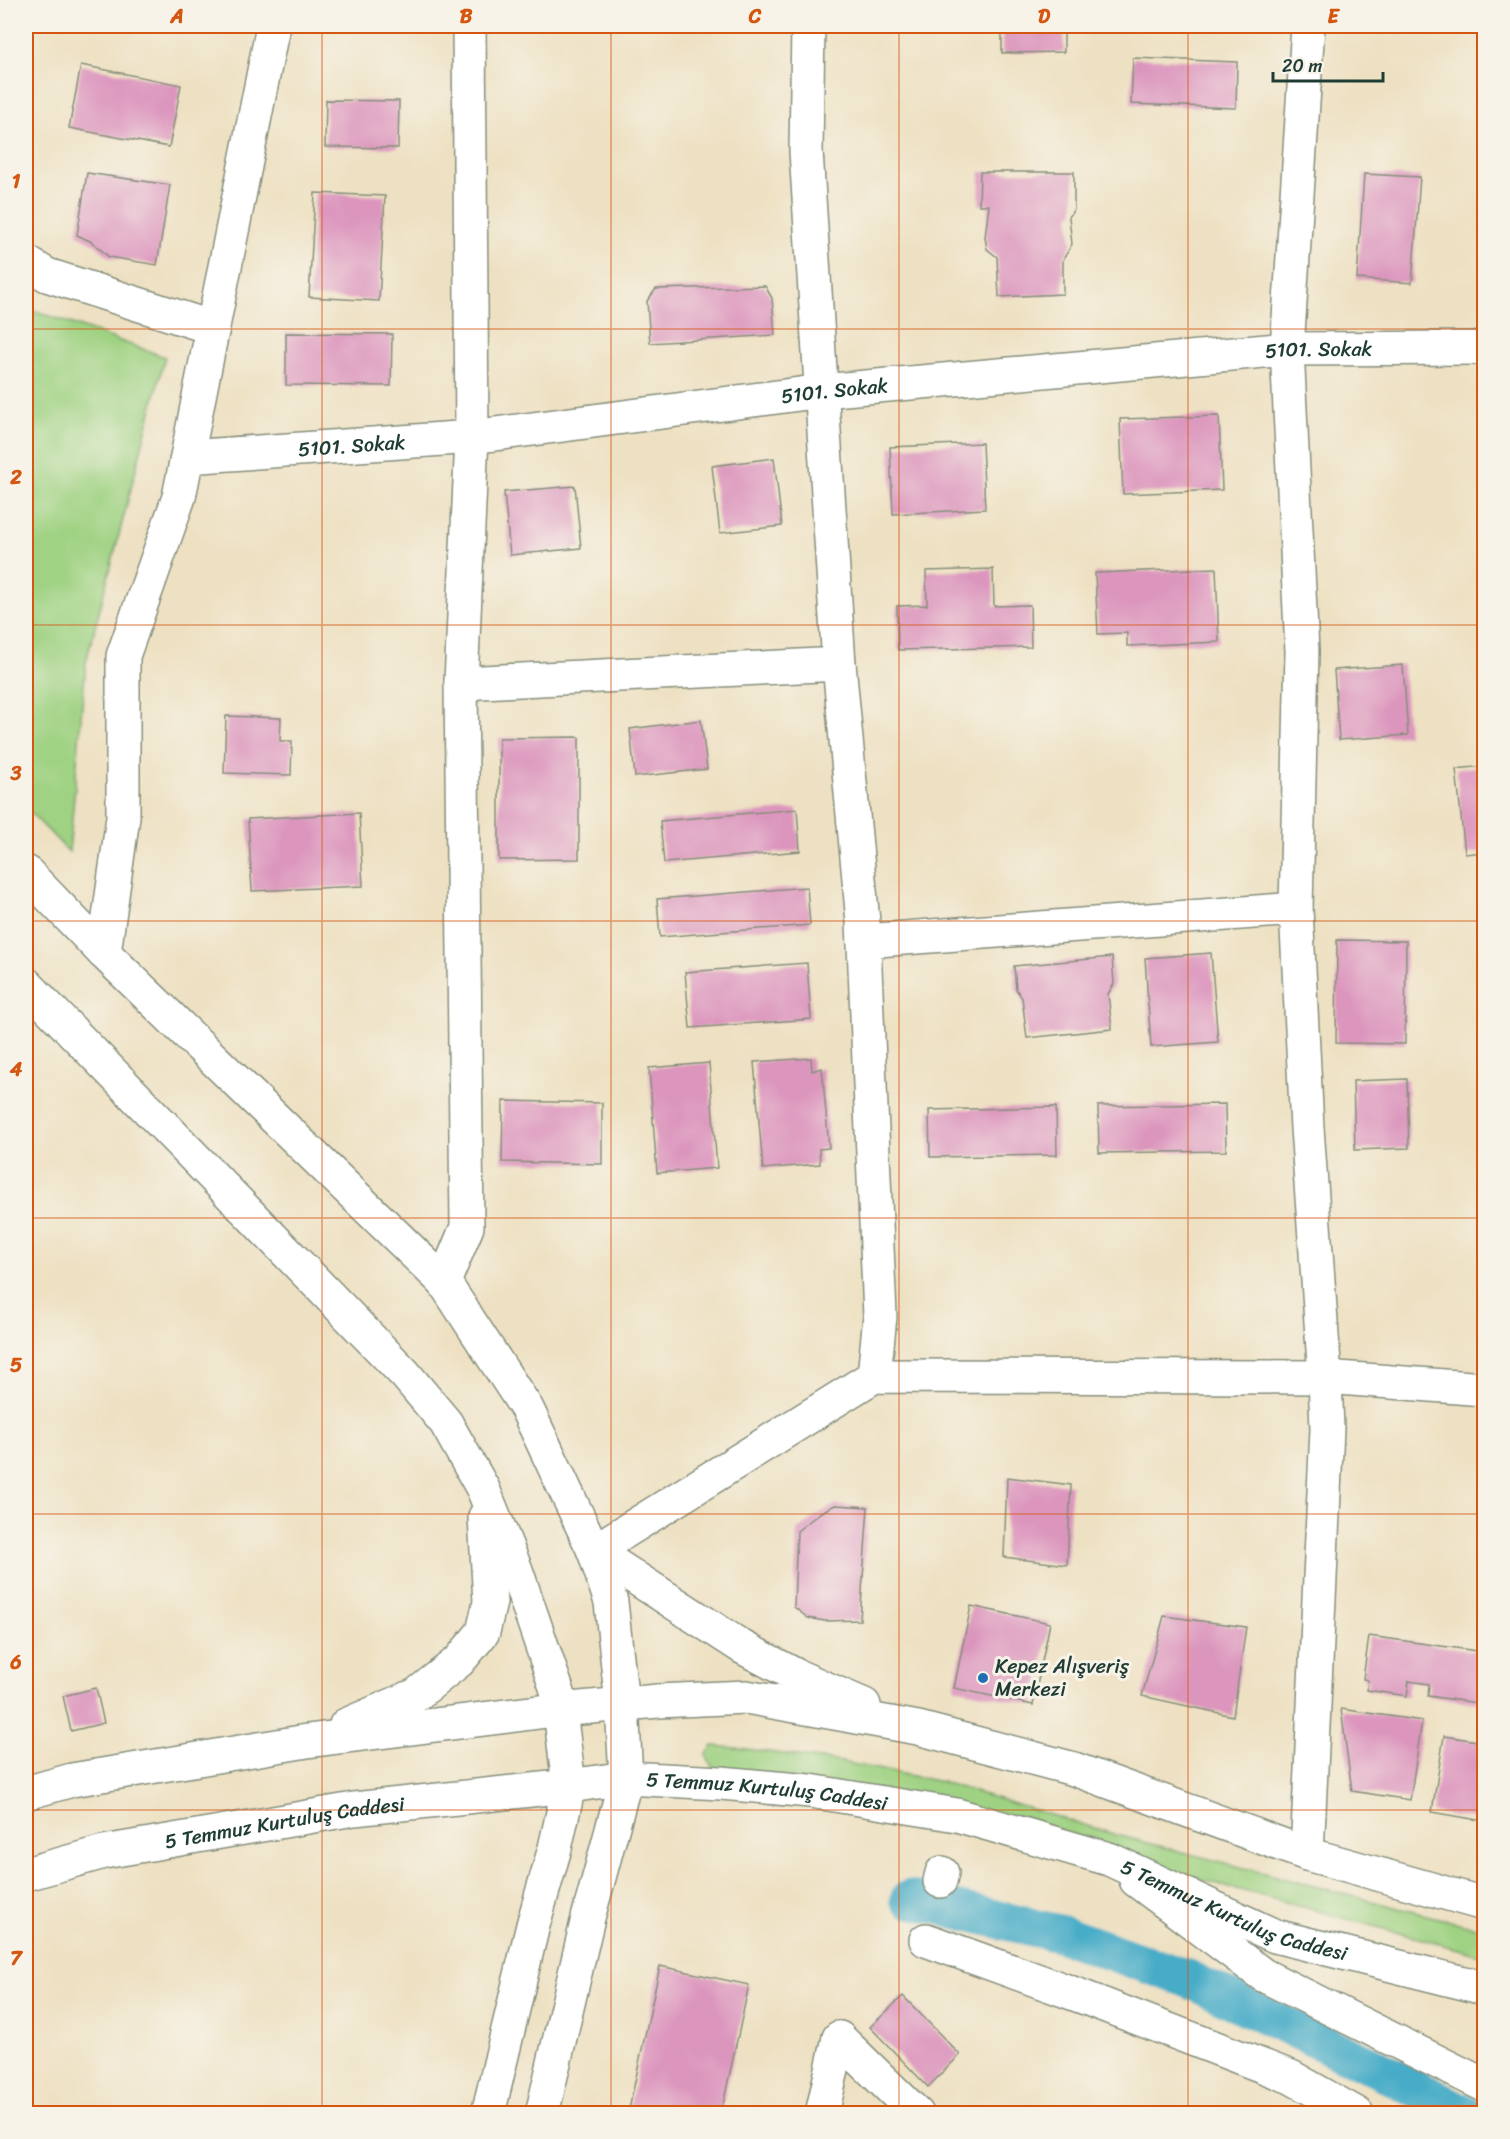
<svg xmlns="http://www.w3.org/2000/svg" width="1510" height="2139" font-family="Sriracha,sans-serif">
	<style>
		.green { fill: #9fd282; stroke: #5f885b; stroke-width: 1.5 }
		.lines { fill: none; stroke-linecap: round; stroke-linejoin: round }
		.canal { stroke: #47acc7; stroke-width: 38 }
		.building { fill: #dc95bd }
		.minor-casing { stroke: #868f7c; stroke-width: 36 }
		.major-casing { stroke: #868f7c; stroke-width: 36 }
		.minor { stroke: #fff; stroke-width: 33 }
		.major { stroke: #fff; stroke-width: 33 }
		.grid { fill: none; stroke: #d45610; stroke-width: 1.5; stroke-opacity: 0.55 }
		.poi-dot { fill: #1f6fb2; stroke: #f7f3e8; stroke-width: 2 }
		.labels { text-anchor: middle; stroke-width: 6; stroke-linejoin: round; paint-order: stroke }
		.street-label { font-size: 20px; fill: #1f3d34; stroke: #f7f3e8 }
		.poi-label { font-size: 20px; fill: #1f3d34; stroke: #f7f3e8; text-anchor: start }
		.neatline { fill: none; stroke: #d45610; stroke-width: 2 }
		.grid-label { font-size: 20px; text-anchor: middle; font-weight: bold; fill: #d45610 }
	</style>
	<rect width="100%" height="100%" fill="#f7f3e8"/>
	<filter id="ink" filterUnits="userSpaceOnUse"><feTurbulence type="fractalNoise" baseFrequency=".0167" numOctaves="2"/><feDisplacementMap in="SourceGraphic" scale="12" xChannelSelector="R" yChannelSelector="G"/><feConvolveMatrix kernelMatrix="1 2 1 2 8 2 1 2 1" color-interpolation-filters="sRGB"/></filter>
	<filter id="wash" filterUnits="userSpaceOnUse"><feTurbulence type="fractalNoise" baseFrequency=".008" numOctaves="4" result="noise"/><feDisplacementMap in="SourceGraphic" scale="24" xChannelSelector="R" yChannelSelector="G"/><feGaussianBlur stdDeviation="1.35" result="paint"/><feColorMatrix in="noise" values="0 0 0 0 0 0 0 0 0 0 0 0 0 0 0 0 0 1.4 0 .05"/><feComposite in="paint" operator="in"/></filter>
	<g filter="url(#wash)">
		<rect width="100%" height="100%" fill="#eee1c3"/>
		<g class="green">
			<polygon points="36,311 165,357 86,662 69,852 26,808 26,327"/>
			<polygon points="713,1746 746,1749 842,1762 942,1782 1117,1835 1418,1913 1484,1929 1484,1956 1114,1856 713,1769 706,1755"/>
		</g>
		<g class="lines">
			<polyline class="canal" points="909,1899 1061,1934 1188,1979 1368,2064 1466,2114"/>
		</g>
		<g id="blocks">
			<g class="building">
				<polygon points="1002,26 1064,26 1064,52 1002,53"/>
				<polygon points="1133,58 1237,62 1236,108 1131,104"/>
				<polygon points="81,65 181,85 169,147 69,128"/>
				<polygon points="326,100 399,101 398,148 325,147"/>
				<polygon points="980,172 1074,172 1074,209 1069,217 1072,244 1063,260 1063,294 999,297 997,257 987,249 985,237 989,205 979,205"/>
				<polygon points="87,173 170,185 157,265 109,257 92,242 77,235"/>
				<polygon points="1364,174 1420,177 1412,283 1357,279"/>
				<polygon points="315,193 385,196 379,301 309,297"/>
				<polygon points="765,286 772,298 775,335 650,343 647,301 656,289"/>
				<polygon points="286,333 392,334 391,386 286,385"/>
				<polygon points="1219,416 1222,490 1123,494 1120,419"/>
				<polygon points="982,443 985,509 893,514 890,447"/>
				<polygon points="774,458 782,526 720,533 712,466"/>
				<polygon points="575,486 581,548 510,555 504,492"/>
				<polygon points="1216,568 1219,642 1127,646 1127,633 1098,634 1095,573"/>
				<polygon points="993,569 994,606 1030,605 1031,647 898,650 897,606 927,605 926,571"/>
				<polygon points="1403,665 1408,735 1339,740 1334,670"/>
				<polygon points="226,716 281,718 280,741 292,741 291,775 224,773"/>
				<polygon points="701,720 707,769 635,777 630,729"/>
				<polygon points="579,737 579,859 499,860 499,738"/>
				<polygon points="1484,766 1484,852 1465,854 1456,769"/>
				<polygon points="797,809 800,851 664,863 660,821"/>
				<polygon points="359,813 363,886 252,891 248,819"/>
				<polygon points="807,887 810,925 660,937 657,899"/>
				<polygon points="1337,940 1406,941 1405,1044 1336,1043"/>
				<polygon points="1211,953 1218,1042 1151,1047 1145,958"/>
				<polygon points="1112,957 1114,984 1108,994 1112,1029 1027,1038 1022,998 1016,989 1014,966"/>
				<polygon points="807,963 811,1019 690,1028 685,972"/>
				<polygon points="811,1058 812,1071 822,1068 829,1148 819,1149 820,1164 763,1169 754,1062"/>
				<polygon points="709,1063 717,1168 657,1173 649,1068"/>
				<polygon points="1407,1079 1409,1148 1355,1150 1353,1081"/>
				<polygon points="503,1101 602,1103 602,1164 502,1162"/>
				<polygon points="1225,1104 1226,1151 1099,1153 1098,1106"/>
				<polygon points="1056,1107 1057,1155 930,1157 929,1110"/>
				<polygon points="1007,1477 1071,1485 1067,1565 1004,1557"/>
				<polygon points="835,1505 868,1507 860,1620 825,1621 808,1618 794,1607 797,1531 821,1512"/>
				<polygon points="971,1606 1050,1623 1033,1705 954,1688"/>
				<polygon points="1164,1616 1246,1627 1233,1716 1142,1696"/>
				<polygon points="1369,1636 1484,1652 1484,1695 1479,1694 1477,1703 1428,1696 1429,1684 1409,1681 1407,1696 1367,1690 1368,1680 1363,1679"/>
				<polygon points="96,1688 104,1723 71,1731 63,1696"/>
				<polygon points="1341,1709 1422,1721 1410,1800 1352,1791"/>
				<polygon points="1444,1736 1484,1742 1484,1821 1432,1812"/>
				<polygon points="660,1966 749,1985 721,2114 628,2114"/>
				<polygon points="903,1996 960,2055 928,2087 870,2027"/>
			</g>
		</g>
	</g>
	<g filter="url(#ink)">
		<use href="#blocks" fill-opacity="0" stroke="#868f7c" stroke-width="1.5"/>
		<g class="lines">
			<g class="minor-casing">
				<g id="minor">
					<polyline points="808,26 806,151 839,664 863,922 880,1316 874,1376"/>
					<polyline points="26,262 47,275 213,328"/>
					<path id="s1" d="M187,457L472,437L822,391L1287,349L1484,348"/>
					<polyline points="461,683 839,664"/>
					<polyline points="864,941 1296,909"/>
					<polyline points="104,953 123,817 123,656 179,497 273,26"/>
					<polyline points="444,1282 467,1227 461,683 472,437 469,26"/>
					<polyline points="594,1551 874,1376 1325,1377 1484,1389"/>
					<polyline points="1307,1854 1327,1429 1325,1377 1307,1128 1296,909 1302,651 1287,349 1308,26"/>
					<polyline points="1136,1880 1263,1975 1484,2085"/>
					<polyline points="940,1881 942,1873"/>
					<polyline points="926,1940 1083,1997 1291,2077 1357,2114"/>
					<polyline points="839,2038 917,2114"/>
					<polyline points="488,2114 533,1925 555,1848 569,1786"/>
					<polyline points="542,2114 588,1918 626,1778"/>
					<polyline points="822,2114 839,2038"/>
				</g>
			</g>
			<g class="major-casing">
				<g id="major">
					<polyline points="26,872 104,953 444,1282 527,1409 594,1551 611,1602 622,1704 626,1778"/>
					<polyline points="26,984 405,1374 446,1423 483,1489 516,1570 558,1693 569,1786"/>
					<polyline points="594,1551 742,1647 797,1676 864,1705"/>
					<polyline points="346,1725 416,1695 459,1661 483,1632 490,1602 485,1517"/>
					<polyline points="26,1793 72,1780 307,1741 547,1711 658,1701 746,1697 918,1728 1074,1769 1307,1854 1484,1904"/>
					<path id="s2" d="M26,1874L104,1852L354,1809L569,1786L626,1778L721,1783L810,1791L957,1815L1109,1859L1275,1936L1484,1988"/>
				</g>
			</g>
			<use href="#minor" class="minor"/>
			<use href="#major" class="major"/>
		</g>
	</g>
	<path class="grid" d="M322,26V2114M611,26V2114M899,26V2114M1188,26V2114M26,329H1484M26,625H1484M26,921H1484M26,1218H1484M26,1514H1484M26,1810H1484"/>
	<circle class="poi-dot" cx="983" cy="1678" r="6"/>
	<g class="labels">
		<g class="street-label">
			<text dy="7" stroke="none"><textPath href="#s1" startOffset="1137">5101. Sokak</textPath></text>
			<text dy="7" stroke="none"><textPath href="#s1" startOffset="651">5101. Sokak</textPath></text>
			<text dy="7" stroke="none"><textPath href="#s1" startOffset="165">5101. Sokak</textPath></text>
			<text dy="7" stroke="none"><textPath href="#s2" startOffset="750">5 Temmuz Kurtuluş Caddesi</textPath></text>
			<text dy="7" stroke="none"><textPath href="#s2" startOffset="264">5 Temmuz Kurtuluş Caddesi</textPath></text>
			<text dy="7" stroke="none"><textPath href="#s2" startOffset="1236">5 Temmuz Kurtuluş Caddesi</textPath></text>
		</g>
		<g class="poi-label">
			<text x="995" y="1673">Kepez Alışveriş<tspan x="995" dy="23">Merkezi</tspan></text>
		</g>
	</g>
	<rect width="1510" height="2139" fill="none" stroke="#f7f3e8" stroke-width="66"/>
	<path d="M1273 72v9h110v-9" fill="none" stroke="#1f3d34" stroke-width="3"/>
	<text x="1282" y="72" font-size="18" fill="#1f3d34" stroke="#f7f3e8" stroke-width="4.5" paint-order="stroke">20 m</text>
	<rect x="33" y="33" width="1444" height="2073" class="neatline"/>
	<g class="grid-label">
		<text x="177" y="23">A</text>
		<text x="466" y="23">B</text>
		<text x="755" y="23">C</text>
		<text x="1044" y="23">D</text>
		<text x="1333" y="23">E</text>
		<text x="16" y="188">1</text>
		<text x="16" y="484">2</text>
		<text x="16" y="780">3</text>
		<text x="16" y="1076">4</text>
		<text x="16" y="1372">5</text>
		<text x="16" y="1669">6</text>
		<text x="16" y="1965">7</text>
	</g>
</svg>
